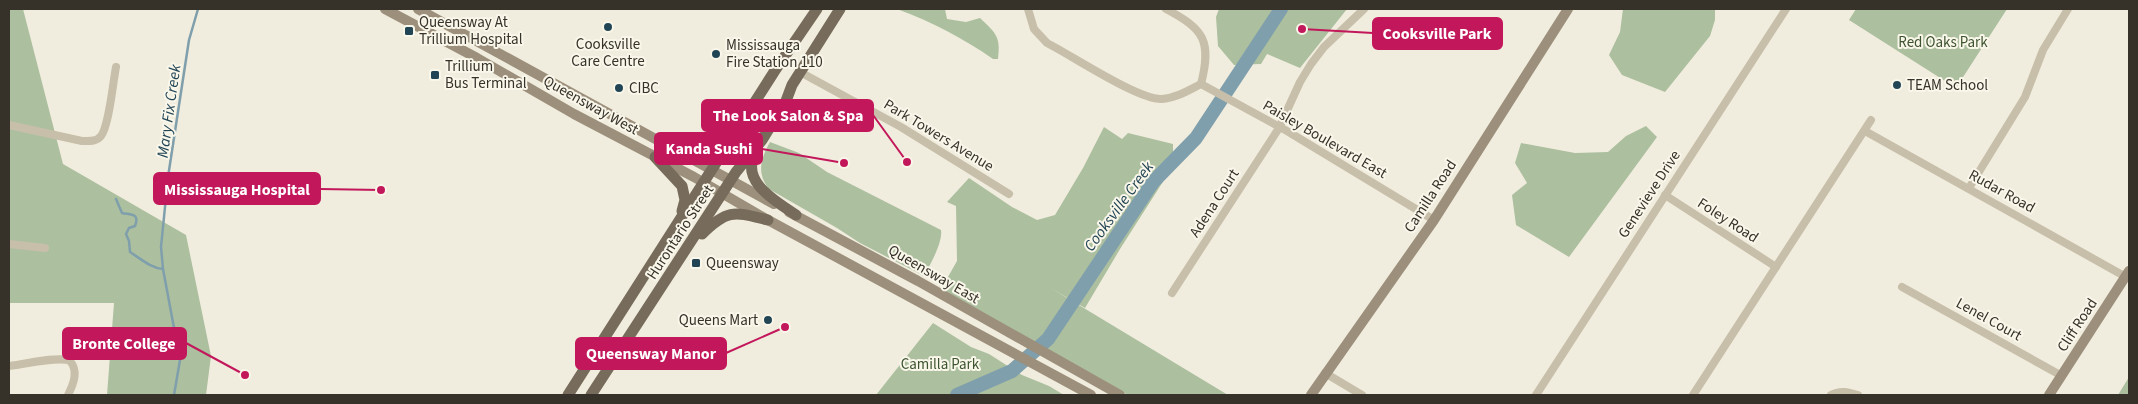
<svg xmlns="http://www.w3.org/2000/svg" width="2138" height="404" font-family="'Source Sans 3',sans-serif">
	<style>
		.green { fill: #acbf9f }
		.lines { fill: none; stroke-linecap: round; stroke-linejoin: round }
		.stream { stroke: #7f9fac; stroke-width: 2.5 }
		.river { stroke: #7f9fac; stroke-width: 14 }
		.street { stroke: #c8bfaa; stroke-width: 8 }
		.secondary { stroke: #9c8f7c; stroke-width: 10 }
		.primary { stroke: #776c5c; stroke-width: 11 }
		.poi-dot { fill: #224555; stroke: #f9f6ea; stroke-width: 2 }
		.labels { text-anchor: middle; stroke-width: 4; stroke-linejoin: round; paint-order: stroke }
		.poi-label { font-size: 15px; fill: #363129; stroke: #f9f6ea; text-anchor: start }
		.park-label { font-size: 15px; fill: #3d532f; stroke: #f9f6ea }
		.street-label { font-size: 15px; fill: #363129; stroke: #f9f6ea }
		.water-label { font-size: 16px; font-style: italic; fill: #224555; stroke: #f9f6ea }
		.leader { fill: none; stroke: #c2185b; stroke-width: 2 }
		.callout-dot { fill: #c2185b; stroke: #f9f6ea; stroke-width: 2 }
		.callout { fill: #c2185b; stroke: #c2185b; stroke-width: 2 }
		.callout-label { font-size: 16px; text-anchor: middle; font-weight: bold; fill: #fff }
	</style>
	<rect width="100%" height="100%" fill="#f1edde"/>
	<g class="green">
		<polygon points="9,9 23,9 63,164 186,235 211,356 206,395 107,395 114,303 9,303"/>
		<path d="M897,9H945L947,19L966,22L980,18C996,33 1001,37 998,59H993C963,38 932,22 897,9Z"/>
		<polygon points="1219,9 1347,9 1300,68 1267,54 1261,64 1234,65 1218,46 1216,17"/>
		<polygon points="1623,9 1715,9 1715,20 1710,36 1665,92 1622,75 1609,55 1620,32"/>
		<polygon points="1856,9 2007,9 1956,88 1849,20"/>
		<polygon points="1646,126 1657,137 1569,257 1516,225 1512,195 1527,183 1515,163 1521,143 1575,153 1608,152 1626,136"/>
		<polygon points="1104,127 1122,139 1128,133 1173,144 1173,166 1120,249 1085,308 1049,287 1228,395 1128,395 940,291 957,261 956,206 947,202 969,178 1012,207 1037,220 1055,215 1083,168"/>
		<path d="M770,142L799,153L827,172L941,230C943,242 930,265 924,276L860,243L837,228L769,189C756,173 761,158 770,142Z"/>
		<polygon points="933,323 971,347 989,354 1022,375 1049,386 1064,395 876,395"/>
		<polygon points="2129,377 2129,395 2118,395"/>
	</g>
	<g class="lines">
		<g class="stream">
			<path d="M116,199L122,213C131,215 140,213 135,226L129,228L126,234L129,241L130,252C141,259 151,268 163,269"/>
			<polyline points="174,395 180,360 163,269 161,247 168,177 189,40 198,9"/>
		</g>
		<polyline class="river" points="957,395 1012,371 1048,339 1153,182 1196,138 1281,9"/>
		<g class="street">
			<path d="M1028,9L1034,29L1047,43C1071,55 1138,100 1162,99C1176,98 1189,90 1201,84C1212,41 1204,29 1166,9"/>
			<polyline points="800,72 901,127 1009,194"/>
			<polyline points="1201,84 1287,131 1434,220"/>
			<path d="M9,125L82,141C89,141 96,142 101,136C109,126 113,82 116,67"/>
			<polyline points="1865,131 2126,277"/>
			<polyline points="1969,188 2025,97 2043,50 2068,9"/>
			<polyline points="1665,195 1776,267"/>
			<polyline points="9,244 45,248"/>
			<polyline points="1902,287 2062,376"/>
			<polyline points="1172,293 1279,128 1300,82 1311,64 1324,47 1364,9"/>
			<path d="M9,366C28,364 50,357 69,360C79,370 74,383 68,395"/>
			<polyline points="1325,373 1362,395"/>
			<polyline points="1536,395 1786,9"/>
			<polyline points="1693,395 1871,120"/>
			<path d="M1831,395C1840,390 1848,392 1858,395"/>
		</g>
		<g class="secondary">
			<polyline points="385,9 477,58 574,114 694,177 768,220 1091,395"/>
			<polyline points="418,9 774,204"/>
			<polyline points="789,212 918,281 1120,395"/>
			<polyline points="1311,395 1434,220 1568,9"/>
			<polyline points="2049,395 2129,271"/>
		</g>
		<g class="primary">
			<path d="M673,150C701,154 709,150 732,134"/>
			<path d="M755,153C740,182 776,201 796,215"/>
			<polyline points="655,157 682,186 685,200 682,211"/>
			<path d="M702,234C728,208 735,212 768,220"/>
			<polyline points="568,395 774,72 817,9"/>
			<polyline points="591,395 736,172 762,140 786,101 792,85 840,9"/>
		</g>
	</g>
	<g class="poi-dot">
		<circle cx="608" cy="27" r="5"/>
		<rect x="404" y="26" width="10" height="10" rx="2.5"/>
		<circle cx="716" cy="54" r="5"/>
		<rect x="430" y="70" width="10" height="10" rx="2.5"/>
		<circle cx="1897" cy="85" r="5"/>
		<circle cx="619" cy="88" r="5"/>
		<rect x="691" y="258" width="10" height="10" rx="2.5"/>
		<circle cx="768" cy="320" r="5"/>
	</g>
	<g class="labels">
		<g class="poi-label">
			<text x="419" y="27">Queensway At<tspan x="419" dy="17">Trillium Hospital</tspan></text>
			<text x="608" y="49" text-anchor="middle">Cooksville<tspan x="608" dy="17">Care Centre</tspan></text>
			<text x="726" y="50">Mississauga<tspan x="726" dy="17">Fire Station 110</tspan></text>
			<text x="445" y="71">Trillium<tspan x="445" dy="17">Bus Terminal</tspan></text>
			<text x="1907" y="90">TEAM School</text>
			<text x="629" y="93">CIBC</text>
			<text x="706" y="268">Queensway</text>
			<text x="758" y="325" text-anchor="end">Queens Mart</text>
		</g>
		<g class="park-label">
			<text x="1943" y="47">Red Oaks Park</text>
			<text x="940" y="369">Camilla Park</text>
		</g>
		<g class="street-label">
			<text transform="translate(591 105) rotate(29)" y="5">Queensway West</text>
			<text transform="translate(939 135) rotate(31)" y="5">Park Towers Avenue</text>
			<text transform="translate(1325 139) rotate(30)" y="5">Paisley Boulevard East</text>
			<text transform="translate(2002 191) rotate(29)" y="5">Rudar Road</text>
			<text transform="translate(1649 194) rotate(-57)" y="5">Genevieve Drive</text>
			<text transform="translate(1430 196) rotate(-57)" y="5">Camilla Road</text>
			<text transform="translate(1214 203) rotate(-57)" y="5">Adena Court</text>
			<text transform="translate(1728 220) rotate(33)" y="5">Foley Road</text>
			<text transform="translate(680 232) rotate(-57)" y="5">Hurontario Street</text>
			<text transform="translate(934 274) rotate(30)" y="5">Queensway East</text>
			<text transform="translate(1989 319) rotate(29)" y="5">Lenel Court</text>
			<text transform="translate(2077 325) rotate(-57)" y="5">Cliff Road</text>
		</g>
		<g class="water-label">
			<text transform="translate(168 111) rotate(-82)" y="6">Mary Fix Creek</text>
			<text transform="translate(1118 206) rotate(-54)" y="6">Cooksville Creek</text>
		</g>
	</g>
	<path class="leader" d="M1302 29L1373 33M907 162L873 115M844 163L762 149M381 190L320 189M245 375L186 343M785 327L726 353"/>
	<g class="callout-dot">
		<circle cx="1302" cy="29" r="5"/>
		<circle cx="907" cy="162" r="5"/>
		<circle cx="844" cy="163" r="5"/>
		<circle cx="381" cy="190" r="5"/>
		<circle cx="245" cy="375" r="5"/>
		<circle cx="785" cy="327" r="5"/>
	</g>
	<g class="callout">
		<rect x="1373" y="18" width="129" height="31" rx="5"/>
		<rect x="702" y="100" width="171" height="31" rx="5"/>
		<rect x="655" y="133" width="107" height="31" rx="5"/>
		<rect x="154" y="173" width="166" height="31" rx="5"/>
		<rect x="63" y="328" width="123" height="31" rx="5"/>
		<rect x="576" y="338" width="150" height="31" rx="5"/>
	</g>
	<g class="callout-label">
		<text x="1437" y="39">Cooksville Park</text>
		<text x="788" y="121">The Look Salon &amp; Spa</text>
		<text x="709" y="154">Kanda Sushi</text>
		<text x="237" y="195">Mississauga Hospital</text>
		<text x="124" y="349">Bronte College</text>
		<text x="651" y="359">Queensway Manor</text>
	</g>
	<rect width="2138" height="404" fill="none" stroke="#363129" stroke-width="20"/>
</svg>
